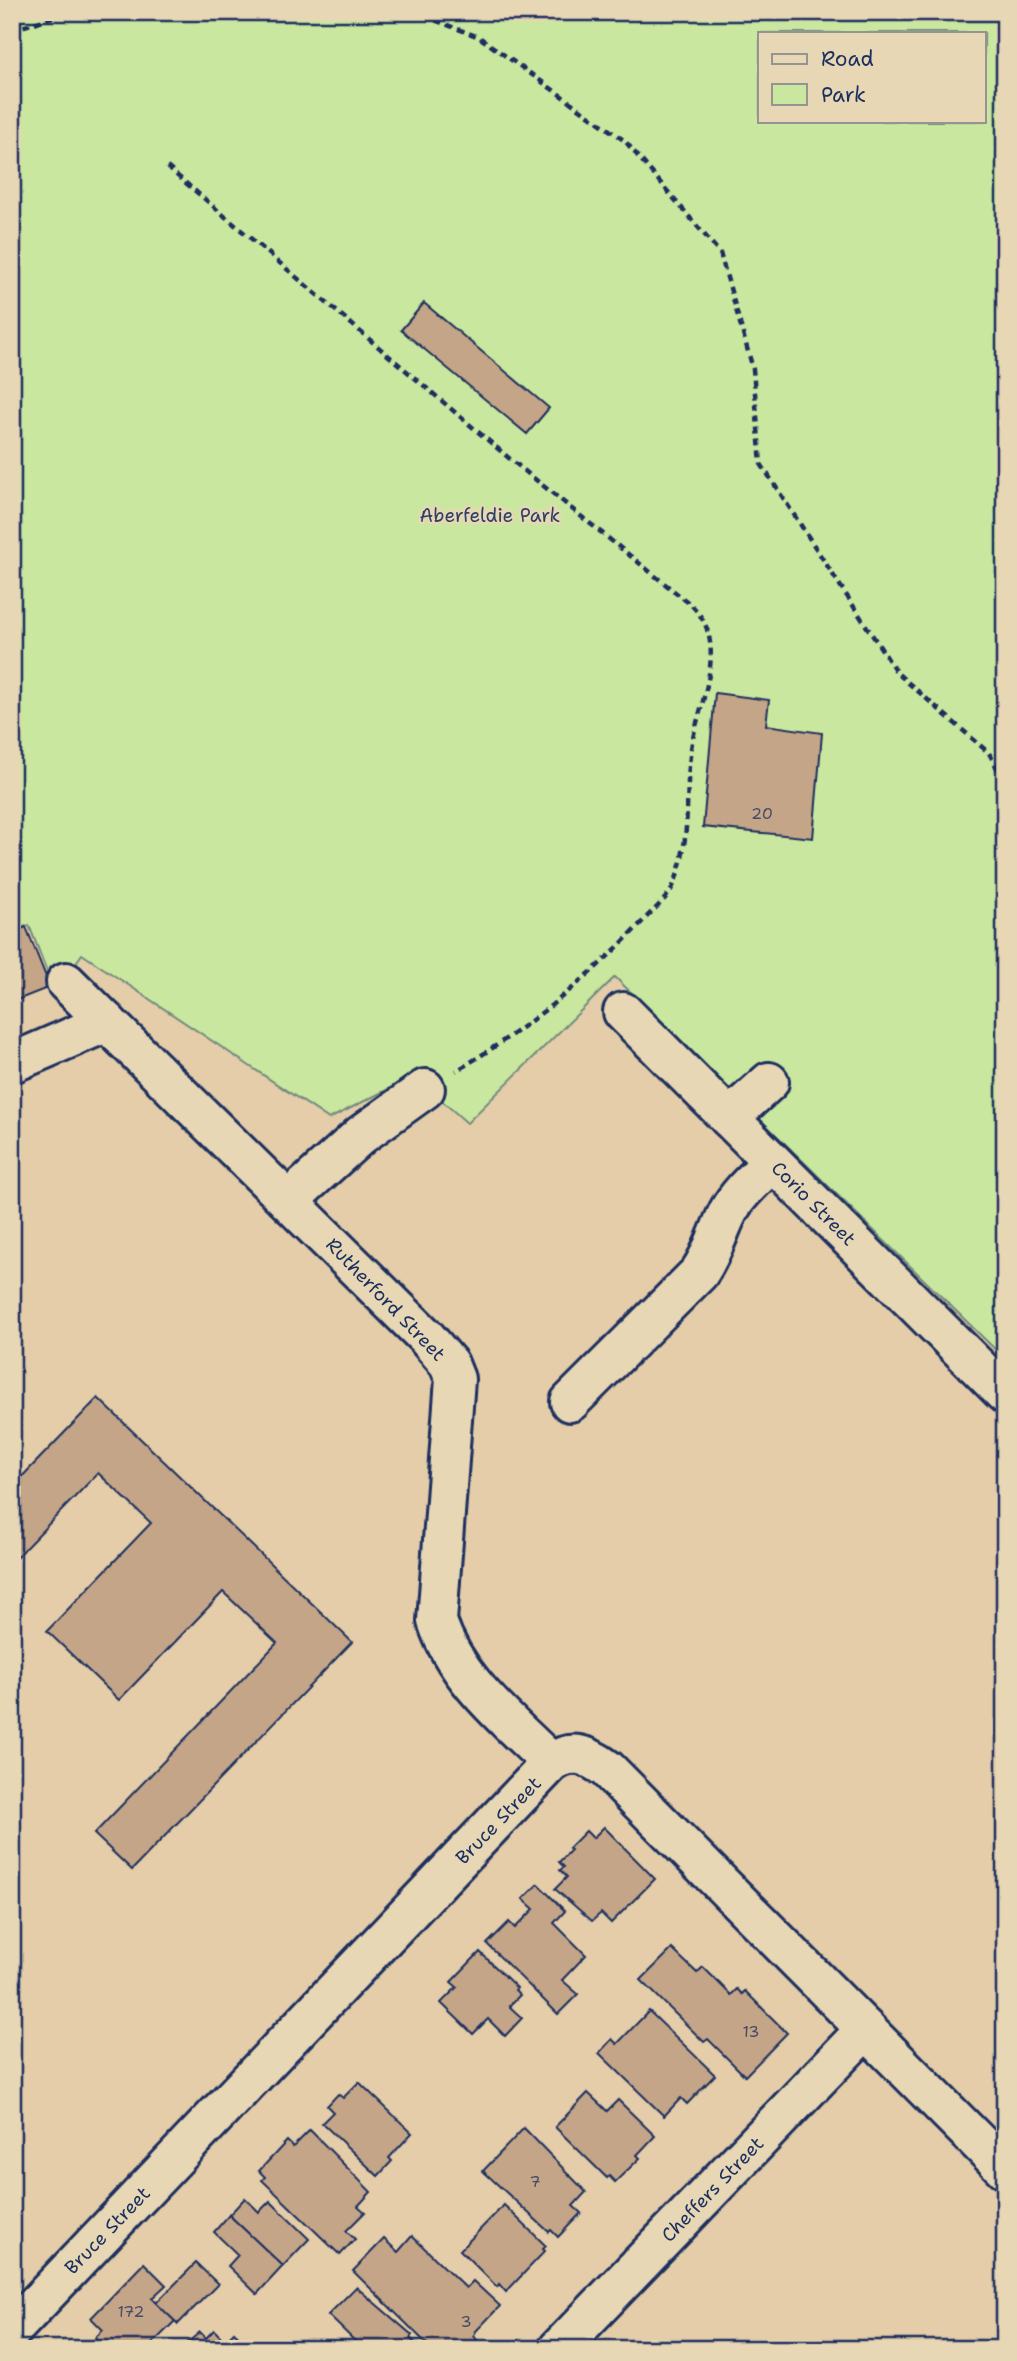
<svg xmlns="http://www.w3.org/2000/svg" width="1017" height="2361" font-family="'Shantell Sans',sans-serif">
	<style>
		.green { fill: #cae79f; stroke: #728b7e; stroke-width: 2; fill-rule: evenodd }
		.building { fill: #c5a587; stroke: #1b2f5e; stroke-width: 2 }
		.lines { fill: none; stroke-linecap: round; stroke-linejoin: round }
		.minor-casing { stroke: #1b2f5e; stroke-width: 44 }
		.path { stroke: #1b2f5e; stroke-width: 4.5; stroke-dasharray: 7 5; stroke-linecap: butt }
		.minor { stroke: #e8d7b4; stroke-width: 38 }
		.labels { text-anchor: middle; stroke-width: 5; stroke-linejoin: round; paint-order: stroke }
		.number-label { font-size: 16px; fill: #464c68 }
		.park-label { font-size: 19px; fill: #2c4164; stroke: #e8d7b4 }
		.street-label { font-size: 19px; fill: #1b2f5e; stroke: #e8d7b4 }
	</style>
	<rect width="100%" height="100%" fill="#e4cda8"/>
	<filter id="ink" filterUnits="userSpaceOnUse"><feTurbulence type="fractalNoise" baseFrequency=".0143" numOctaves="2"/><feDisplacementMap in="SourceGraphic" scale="14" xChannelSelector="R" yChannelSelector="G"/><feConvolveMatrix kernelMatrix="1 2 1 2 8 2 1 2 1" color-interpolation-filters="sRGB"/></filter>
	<g filter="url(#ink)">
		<path class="green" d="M12,12H1005V1359L615,977L467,1123L414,1076L329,1119L82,954L55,992L29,925L12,931ZM760,33H984V121H760Z"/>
		<g class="building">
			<polygon points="424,303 549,408 527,434 401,330"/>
			<polygon points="715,693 769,700 766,725 822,733 813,838 703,827"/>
			<polygon points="26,927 50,987 12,1002 12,933"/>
			<polygon points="98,1398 352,1642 132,1870 94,1834 277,1643 223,1592 119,1700 47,1631 151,1523 98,1473 12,1562 12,1487"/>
			<polygon points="604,1827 655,1879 611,1923 601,1913 592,1921 555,1889 567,1877 560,1870 564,1867 559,1862 571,1850 569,1848 586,1831 593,1838"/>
			<polygon points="538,1884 565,1911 554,1923 586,1955 562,1980 578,1994 558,2014 487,1944 509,1922 515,1928 534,1909 523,1899"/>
			<polygon points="672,1949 697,1973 703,1967 731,1995 737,1989 742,1994 745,1991 787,2033 745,2076 708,2039 704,2042 641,1980"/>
			<polygon points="480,1952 517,1988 515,1990 520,1995 509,2006 522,2018 505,2036 488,2019 473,2034 441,2003 457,1987 451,1982"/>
			<polygon points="649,2011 715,2075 687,2104 681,2098 664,2116 599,2053 612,2039 617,2044"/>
			<polygon points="359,2082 412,2133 389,2158 392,2161 378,2176 322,2123 333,2112 327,2106 338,2094 343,2098"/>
			<polygon points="588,2093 607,2111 618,2100 655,2136 637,2155 640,2158 615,2182 609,2176 607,2178 555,2127"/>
			<polygon points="524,2128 586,2192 573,2206 581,2213 558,2237 551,2230 549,2232 483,2171"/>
			<polygon points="310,2130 371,2192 358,2206 365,2212 346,2231 355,2239 340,2255 262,2180 265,2177 259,2171 287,2141 293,2147"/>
			<polygon points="245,2198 259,2212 270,2201 309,2239 283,2266 229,2215"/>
			<polygon points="504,2205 546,2246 543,2249 545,2251 506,2292 499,2284 497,2287 460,2250"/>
			<polygon points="229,2215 283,2266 257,2294 228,2266 238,2255 214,2232"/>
			<polygon points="412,2236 466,2288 473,2281 500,2306 476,2331 474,2336 477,2340 469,2349 432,2349 353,2271 384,2239 398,2252"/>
			<polygon points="144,2263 166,2285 152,2298 175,2321 147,2349 105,2349 95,2338 103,2330 91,2318"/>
			<polygon points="196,2263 218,2284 178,2324 156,2303"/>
			<polygon points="356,2287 412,2335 410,2338 421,2349 355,2349 359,2345 328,2315"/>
			<polygon points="214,2330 225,2341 234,2332 252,2349 180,2349 200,2332 206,2338"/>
		</g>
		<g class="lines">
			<g class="minor-casing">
				<g id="minor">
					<path d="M66,982L426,1337L449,1364L455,1379L437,1621C456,1680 509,1721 551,1763"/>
					<polyline points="623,1012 1005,1394"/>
					<polyline points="12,1063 107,1022"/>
					<polyline points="729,1118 769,1082"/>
					<polyline points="288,1201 361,1135 425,1089"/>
					<path d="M570,1402L699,1273C713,1253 717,1234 728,1212C738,1193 757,1177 772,1162"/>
					<path d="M12,2330L551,1763C572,1748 588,1755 607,1769L1005,2169"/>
					<polyline points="558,2349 866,2029"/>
				</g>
			</g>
			<g class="path">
				<polyline points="413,12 479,37 625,141 720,253 753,369 761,464 897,673 989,753 1005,783"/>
				<polyline points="12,30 69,12"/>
				<path d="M167,167L510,459L690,604C729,639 703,695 693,738C684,779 691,825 680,865C678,873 675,884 671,890C664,902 651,912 642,922C589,979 523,1031 456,1071"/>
			</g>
			<use href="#minor" class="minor"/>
		</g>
	</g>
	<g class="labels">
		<g class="number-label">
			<text x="762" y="819">20</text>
			<text x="751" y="2037">13</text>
			<text x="535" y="2187">7</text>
			<text x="131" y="2317">172</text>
			<text x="466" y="2327">3</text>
		</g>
		<g class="park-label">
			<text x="490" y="522">Aberfeldie Park</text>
		</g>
		<g class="street-label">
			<text transform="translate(814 1203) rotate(45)" y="7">Corio Street</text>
			<text transform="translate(386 1299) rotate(46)" y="7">Rutherford Street</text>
			<text transform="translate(498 1820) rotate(-46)" y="7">Bruce Street</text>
			<text transform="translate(712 2189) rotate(-46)" y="7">Cheffers Street</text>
			<text transform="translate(107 2230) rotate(-46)" y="7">Bruce Street</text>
		</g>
	</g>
	<rect width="1017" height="2361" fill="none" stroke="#e8d7b4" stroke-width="42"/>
	<rect x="21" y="21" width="975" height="2319" fill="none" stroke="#1b2f5e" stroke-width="2.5" filter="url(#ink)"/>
	<rect x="758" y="32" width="228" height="91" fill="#e8d7b4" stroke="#969492" stroke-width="2"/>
	<rect x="772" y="54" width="35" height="10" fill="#e8d7b4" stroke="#969492" stroke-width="2"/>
	<text x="821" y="66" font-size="21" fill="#1b2f5e">Road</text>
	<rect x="772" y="84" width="35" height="21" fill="#cae79f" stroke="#969492" stroke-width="2"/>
	<text x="821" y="102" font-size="21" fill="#1b2f5e">Park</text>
</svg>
